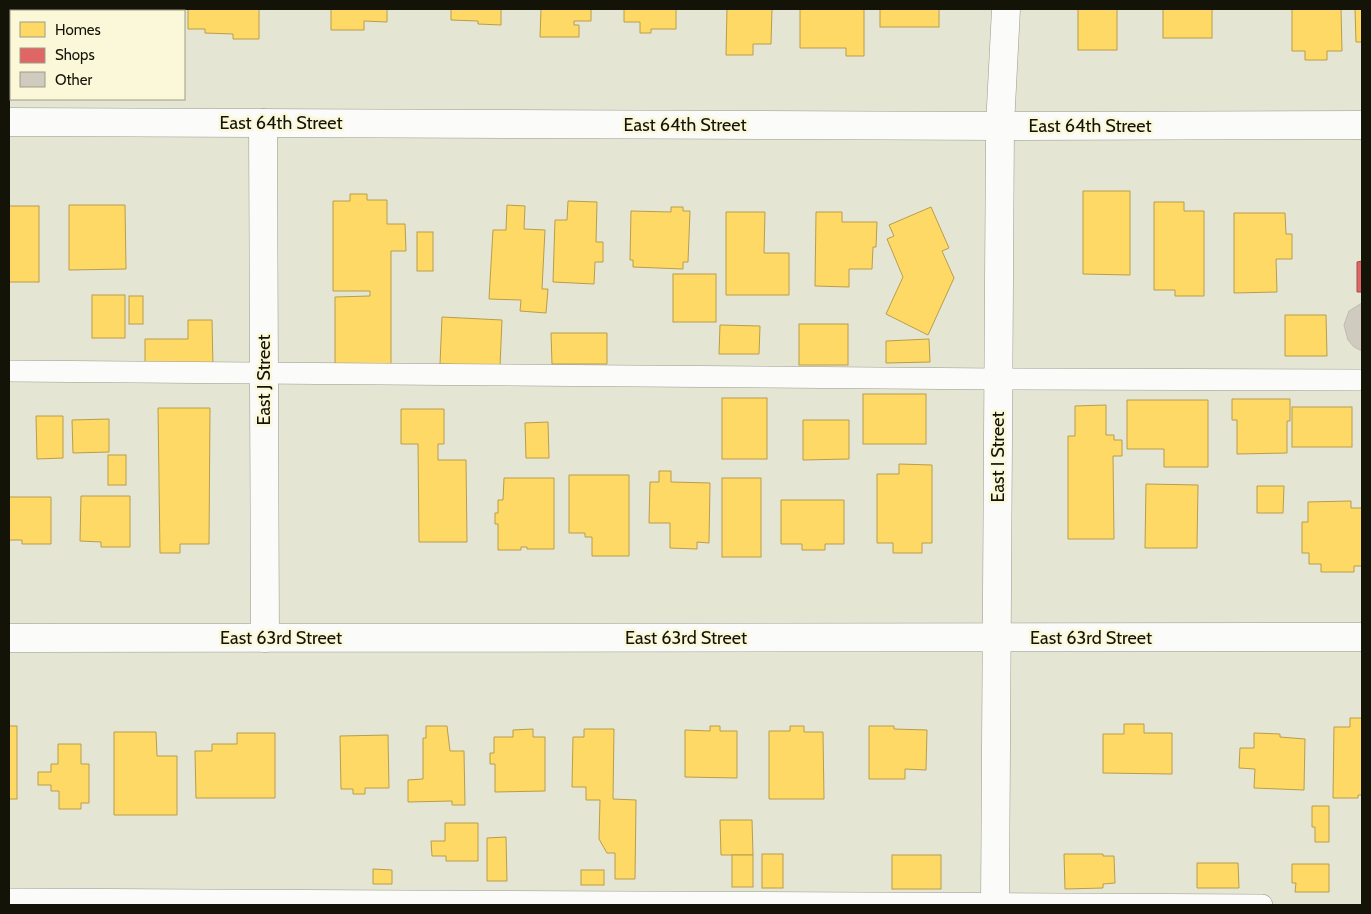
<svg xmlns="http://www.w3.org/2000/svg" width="1371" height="914" font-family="Cabin,sans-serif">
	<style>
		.homes { fill: #ffd966; stroke: #b89e4a }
		.shops { fill: #e06666; stroke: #a34d4a }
		.building { fill: #cfcbbf; stroke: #bfbcb0 }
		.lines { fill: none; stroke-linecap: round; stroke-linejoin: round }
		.service-casing { stroke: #9a9a8c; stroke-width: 22 }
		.minor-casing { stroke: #9a9a8c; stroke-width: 29 }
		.tertiary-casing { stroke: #9a9a8c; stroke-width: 29 }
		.service { stroke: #fbfbf9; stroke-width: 21 }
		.minor { stroke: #fbfbf9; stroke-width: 28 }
		.tertiary { stroke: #fbfbf9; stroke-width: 28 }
		.labels { text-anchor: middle; stroke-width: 5; stroke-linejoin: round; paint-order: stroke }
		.street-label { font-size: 18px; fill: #141308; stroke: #faf8d9 }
	</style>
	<rect width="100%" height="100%" fill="#e5e5d4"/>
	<g class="homes">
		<polygon points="9,9 51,9 51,11 11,11 11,45 11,41 9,41"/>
		<rect x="93" y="9" width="45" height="2"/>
		<polygon points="188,9 259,9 259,39 233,39 233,34 205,33 205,29 188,29"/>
		<polygon points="331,9 387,9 387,22 364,21 364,30 331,30"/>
		<polygon points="451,9 501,9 501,25 478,24 478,21 451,20"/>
		<polygon points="541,9 591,9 591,21 574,21 574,25 579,25 579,37 540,37"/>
		<polygon points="624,9 676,9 676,29 651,29 651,33 640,33 640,22 624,22"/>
		<polygon points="727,9 772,9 771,44 753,44 753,55 726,55"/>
		<polygon points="800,9 864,9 864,56 846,56 846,48 800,48"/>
		<rect x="880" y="9" width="59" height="18"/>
		<rect x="1078" y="9" width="39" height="41"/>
		<rect x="1163" y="9" width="49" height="29"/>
		<polygon points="1292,9 1341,9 1342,51 1327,51 1327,60 1305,60 1305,51 1292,51"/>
		<polygon points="1355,9 1362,9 1362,42 1356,42"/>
		<polygon points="1083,191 1130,191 1130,275 1083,274"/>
		<polygon points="350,194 367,194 367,200 387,200 387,224 405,224 406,251 391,251 391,364 335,365 335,297 370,296 370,291 333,291 333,201 350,201"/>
		<polygon points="568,201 597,202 596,242 603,242 603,262 595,262 594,284 553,282 555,220 567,220"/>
		<polygon points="1154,202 1184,202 1184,211 1204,211 1204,296 1175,296 1175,290 1154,290"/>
		<polygon points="69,205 125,205 126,269 69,270"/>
		<polygon points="507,205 525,206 524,229 545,230 542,289 548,289 546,313 520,311 521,300 489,299 493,230 506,230"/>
		<rect x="9" y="206" width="30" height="76"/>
		<polygon points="671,207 683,207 683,211 690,211 688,262 683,262 683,269 633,267 633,260 630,260 631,211 671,212"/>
		<polygon points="931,207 949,248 942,251 954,278 928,335 886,314 903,277 887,239 894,236 889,225"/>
		<polygon points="726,212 765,212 764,253 789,253 789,295 726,295"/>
		<polygon points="816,212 842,212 842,222 877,222 876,247 873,247 872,269 849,269 849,287 815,286"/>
		<polygon points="1234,213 1285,213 1286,234 1292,234 1292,259 1276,259 1277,292 1234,293"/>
		<rect x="417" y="232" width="16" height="39"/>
		<rect x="673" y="274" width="43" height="48"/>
		<rect x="92" y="295" width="33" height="43"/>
		<rect x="129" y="296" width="14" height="28"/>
		<polygon points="1285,315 1326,315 1327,356 1285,356"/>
		<polygon points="442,317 502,320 500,366 440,364"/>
		<polygon points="188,320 212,320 213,368 145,367 145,339 188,339"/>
		<rect x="799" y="324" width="49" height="41"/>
		<polygon points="720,325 760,326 759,354 719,354"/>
		<polygon points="551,333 607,333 607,364 552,364"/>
		<polygon points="929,339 930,362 886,363 886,341"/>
		<rect x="863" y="394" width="63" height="50"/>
		<rect x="722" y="398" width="45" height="61"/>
		<polygon points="1232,399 1290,399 1290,421 1287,421 1287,453 1237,454 1237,420 1232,420"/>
		<polygon points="1127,400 1208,400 1208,467 1164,467 1164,449 1127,449"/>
		<polygon points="1106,405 1106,435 1114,435 1114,440 1122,440 1122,456 1113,456 1114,539 1068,539 1068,436 1075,436 1075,406"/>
		<rect x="1292" y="407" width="60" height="40"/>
		<polygon points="158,408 210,408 209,544 180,544 180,553 160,553"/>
		<polygon points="401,409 444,409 444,444 438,444 438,460 466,460 467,542 419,542 418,444 401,444"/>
		<polygon points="36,416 63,416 63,458 37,459"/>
		<polygon points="109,419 109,452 73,453 72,420"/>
		<polygon points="803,420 849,420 849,459 803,460"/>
		<polygon points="548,422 549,458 526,458 525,423"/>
		<rect x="108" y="455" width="18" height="30"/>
		<polygon points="899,464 932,465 932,543 922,543 922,553 893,553 893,543 877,543 877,474 899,474"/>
		<polygon points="659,471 671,471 671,482 710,483 709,543 697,542 697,549 670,548 670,523 649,523 650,482 659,482"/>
		<polygon points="569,475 629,475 629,556 592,556 592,537 585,537 585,533 569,533"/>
		<polygon points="504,478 554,478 554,549 527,549 527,547 521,547 521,550 498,550 498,524 495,524 495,513 498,513 498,500 503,500"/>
		<rect x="722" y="478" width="39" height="79"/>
		<polygon points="1146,484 1198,485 1197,548 1145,548"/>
		<polygon points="1257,486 1284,486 1283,513 1257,513"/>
		<polygon points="81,496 130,496 130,547 101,547 101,542 80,541"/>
		<polygon points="9,497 51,497 51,544 22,544 22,540 9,540"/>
		<polygon points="781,500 844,500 844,544 825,544 825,550 802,550 802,544 781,544"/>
		<polygon points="1351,501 1351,508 1362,508 1362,566 1354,566 1354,572 1321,572 1321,564 1309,564 1309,553 1302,553 1302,522 1308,522 1308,502"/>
		<polygon points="1350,718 1362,718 1362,795 1358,795 1358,798 1333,798 1334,727 1350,727"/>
		<polygon points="1124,724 1144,724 1144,733 1172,733 1172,774 1103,773 1103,734 1124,734"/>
		<rect x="9" y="726" width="8" height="73"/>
		<polygon points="426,726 447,726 450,751 464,751 465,805 452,805 452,801 408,802 408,780 423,779 423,738 426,738"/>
		<polygon points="710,726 720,726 720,731 737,731 737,778 685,777 685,730 710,731"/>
		<polygon points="790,726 804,726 804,732 823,732 824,799 769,799 769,731 790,731"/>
		<polygon points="869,726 894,726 894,729 927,730 926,770 905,769 905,779 869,779"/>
		<polygon points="533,729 533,737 545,737 545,791 495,792 495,764 490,764 490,753 494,753 494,737 513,737 513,730"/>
		<polygon points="584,729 614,729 613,799 636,800 635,879 615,879 615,853 607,853 599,839 600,800 586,800 586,787 572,787 573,737 584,737"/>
		<polygon points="114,732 156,732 157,756 177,756 177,815 114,815"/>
		<polygon points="237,733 275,733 275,798 196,798 195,751 212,751 212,744 237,744"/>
		<polygon points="1254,733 1280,734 1280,737 1305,739 1304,790 1254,788 1255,769 1239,768 1240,748 1254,748"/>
		<polygon points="388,735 389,788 365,788 365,794 353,794 353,789 341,789 340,736"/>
		<polygon points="58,744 81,744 81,764 89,764 89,803 81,803 81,809 59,809 59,791 51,791 51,785 38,785 38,772 51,772 51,764 58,764"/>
		<polygon points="1312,806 1329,806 1329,842 1315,842 1315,827 1312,827"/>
		<polygon points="720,820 752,820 753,855 721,855"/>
		<polygon points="445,823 478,823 478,861 446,861 446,856 432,856 431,841 445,841"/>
		<polygon points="506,837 507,881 487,881 487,838"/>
		<rect x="762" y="854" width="21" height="34"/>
		<polygon points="1064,854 1103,854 1103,856 1114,856 1115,883 1103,884 1103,888 1065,889"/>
		<rect x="732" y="855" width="21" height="32"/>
		<rect x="892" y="855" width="49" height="34"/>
		<polygon points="1197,863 1238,863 1239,888 1197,888"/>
		<polygon points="1292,864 1329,864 1329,892 1295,892 1296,883 1292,883"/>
		<polygon points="373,869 392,870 392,884 373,884"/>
		<rect x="581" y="870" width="23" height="15"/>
	</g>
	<polygon class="shops" points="1362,261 1362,292 1357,292 1357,262"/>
	<polygon class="building" points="1362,303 1362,351 1354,347 1348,340 1344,325 1349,311"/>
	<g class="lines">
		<g class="service-casing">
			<g id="service">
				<polyline points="9,371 999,379 1362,380"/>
				<polyline points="9,899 1262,905"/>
			</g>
		</g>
		<g class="minor-casing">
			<g id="minor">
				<polyline points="263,123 265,638"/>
				<polyline points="9,638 1362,637"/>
				<polyline points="995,905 1000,126 1006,9"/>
			</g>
		</g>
		<g class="tertiary-casing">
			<polyline id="tertiary" points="9,122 1000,126 1362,125"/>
		</g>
		<use href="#service" class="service"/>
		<use href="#minor" class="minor"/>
		<use href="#tertiary" class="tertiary"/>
	</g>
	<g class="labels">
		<g class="street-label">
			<text x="281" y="129">East 64th Street</text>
			<text x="685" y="131">East 64th Street</text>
			<text x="1090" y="132">East 64th Street</text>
			<text transform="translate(264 380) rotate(-90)" y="6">East J Street</text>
			<text transform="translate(998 457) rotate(-90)" y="6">East I Street</text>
			<text x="281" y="644">East 63rd Street</text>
			<text x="686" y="644">East 63rd Street</text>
			<text x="1091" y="644">East 63rd Street</text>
		</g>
	</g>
	<rect width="1371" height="914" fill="none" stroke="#141308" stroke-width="20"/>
	<rect x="10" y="10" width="175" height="90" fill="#faf8d9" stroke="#9e9c85"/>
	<rect x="20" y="22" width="25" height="15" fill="#ffd966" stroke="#9e9c85"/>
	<text x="55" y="35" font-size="15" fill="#141308">Homes</text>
	<rect x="20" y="48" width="25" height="15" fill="#e06666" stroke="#9e9c85"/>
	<text x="55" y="60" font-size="15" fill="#141308">Shops</text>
	<rect x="20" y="72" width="25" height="15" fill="#cfcbbf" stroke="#9e9c85"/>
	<text x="55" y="85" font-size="15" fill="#141308">Other</text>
</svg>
